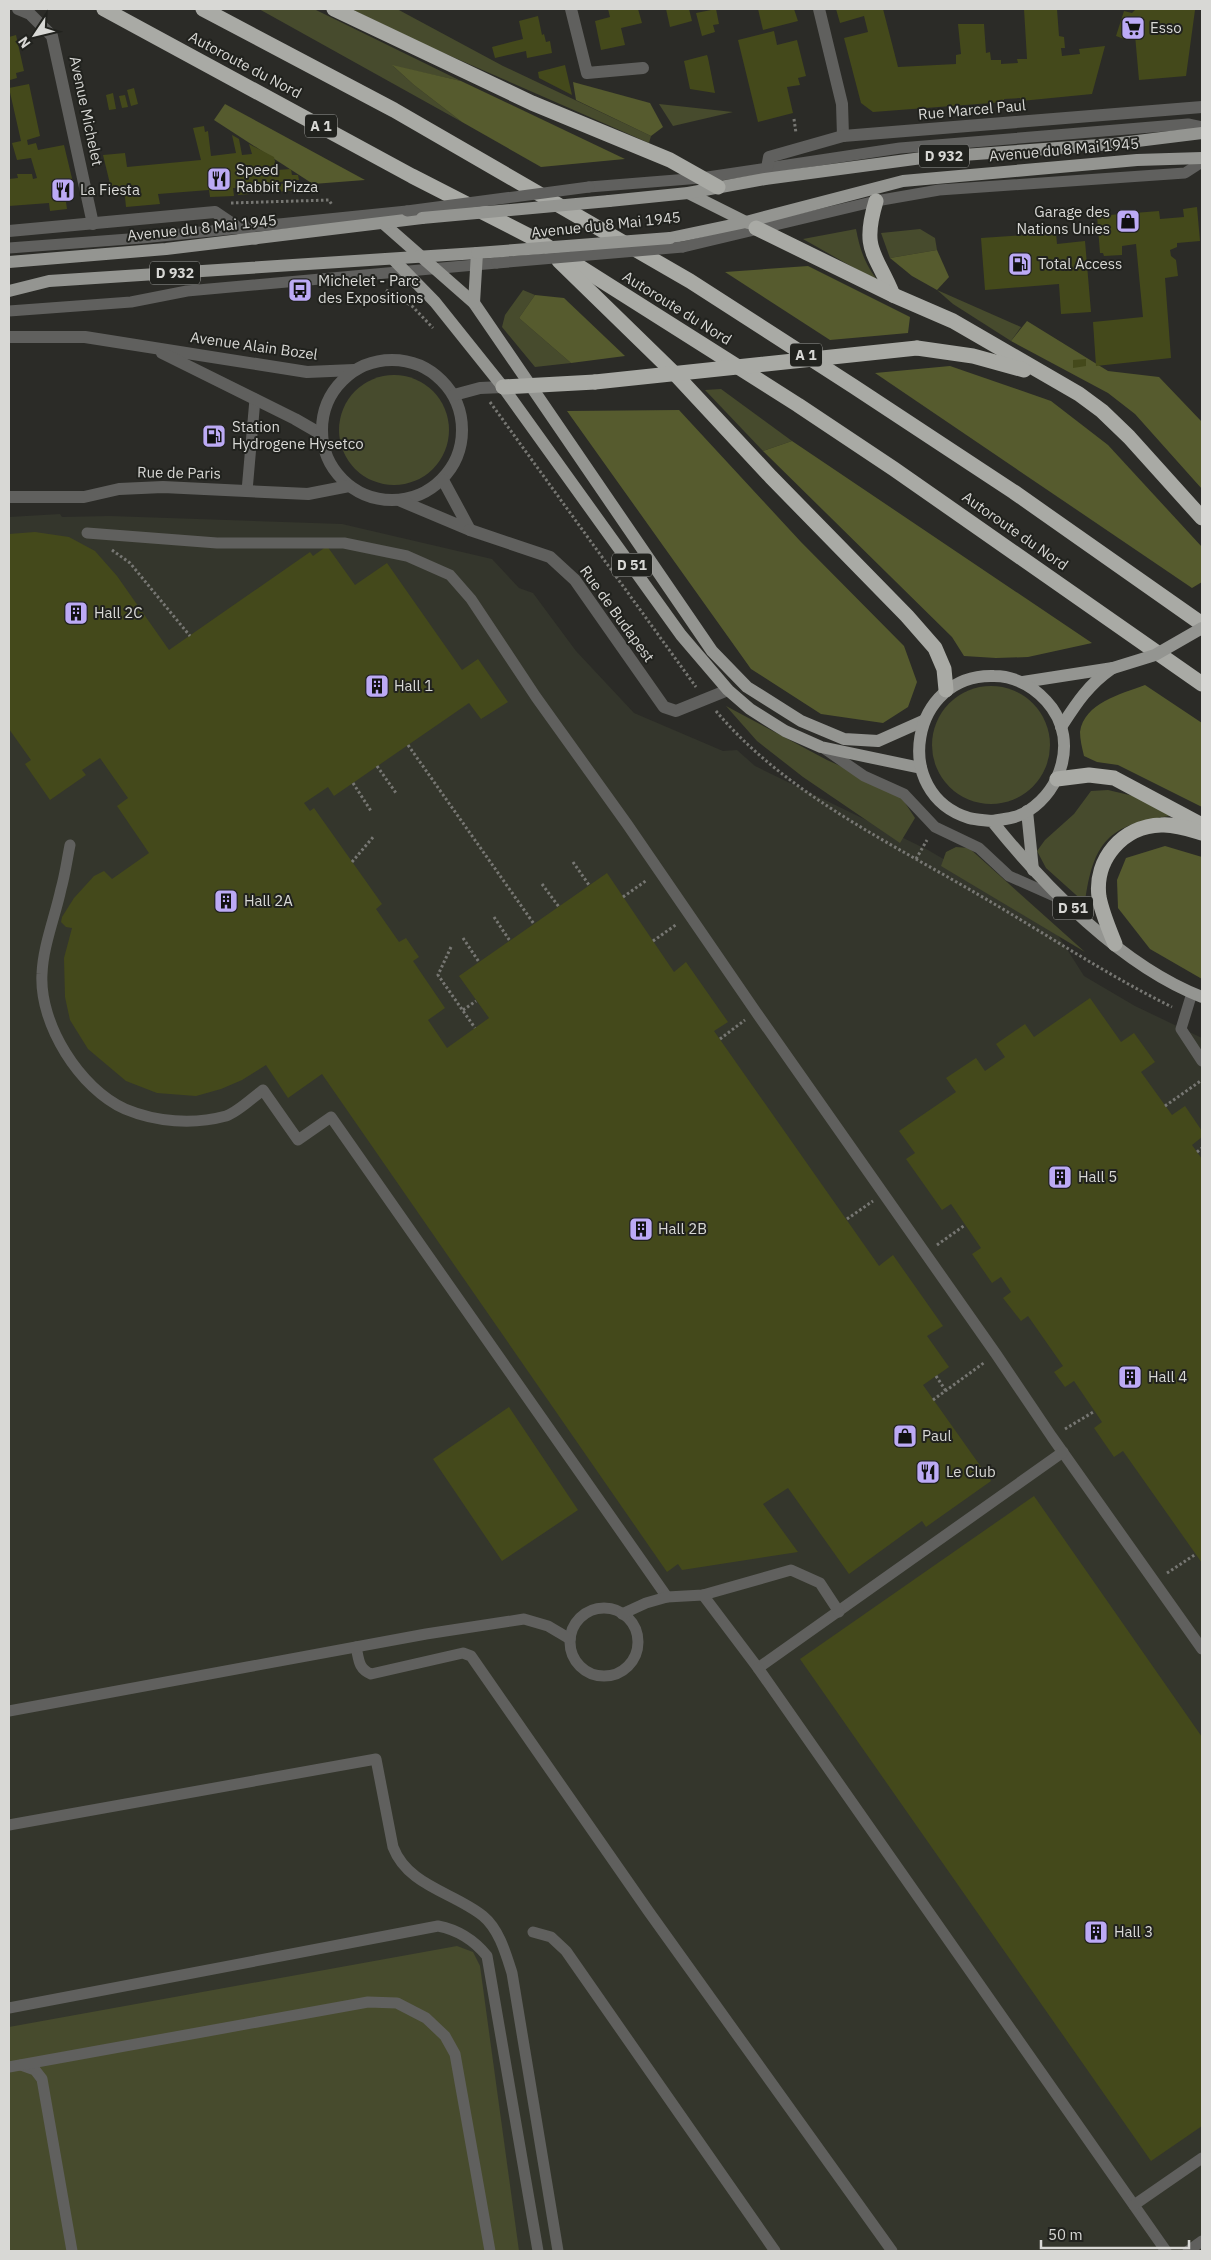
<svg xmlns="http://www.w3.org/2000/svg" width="1211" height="2260" font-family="'IBM Plex Sans',sans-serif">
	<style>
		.built { fill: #34362c }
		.green { fill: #474b2d }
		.forest { fill: #565b2e }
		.building { fill: #44491b }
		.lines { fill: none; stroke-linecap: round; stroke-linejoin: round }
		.path { stroke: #777773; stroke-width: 3; stroke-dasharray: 2.5 2.5; stroke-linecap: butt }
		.lane { stroke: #60605e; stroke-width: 11 }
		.street { stroke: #60605e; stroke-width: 12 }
		.primary { stroke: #949591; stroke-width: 12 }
		.highway { stroke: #a9aaa5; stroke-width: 15 }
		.lane-bridge { stroke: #60605e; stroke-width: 11 }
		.primary-bridge { stroke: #949591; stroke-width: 12 }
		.highway-bridge { stroke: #a9aaa5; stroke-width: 15 }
		.labels { text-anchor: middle; stroke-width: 4; stroke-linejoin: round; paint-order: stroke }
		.shield { fill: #21221e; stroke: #a1a19e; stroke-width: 1 }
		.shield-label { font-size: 14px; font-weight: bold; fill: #d8d8d5 }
		.poi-label { font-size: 15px; fill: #d8d8d5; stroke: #21221e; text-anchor: start }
		.street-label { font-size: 15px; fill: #d8d8d5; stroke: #21221e }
	</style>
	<rect width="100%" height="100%" fill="#2b2b27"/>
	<polygon class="built" points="60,514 62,517 110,516 342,524 492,559 519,588 533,593 576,651 634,713 723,751 737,750 755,766 928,850 1049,921 1084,976 1135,1006 1202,1038 1202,2251 9,2251 9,517"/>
	<g class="green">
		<polygon points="259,9 316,10 461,81 393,66 414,85 462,122"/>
		<polygon points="351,9 397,9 503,66 651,136 649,143 430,47"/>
		<polygon points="659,104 733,112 673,126"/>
		<path d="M856,229C860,250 865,265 879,282L803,239Z"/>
		<polygon points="920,229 935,238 937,250 890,258 881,233"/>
		<polygon points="523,290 535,295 519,318 571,363 535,367 502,327 505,315"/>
		<polygon points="937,290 1021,327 1011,341 953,304"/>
		<circle cx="394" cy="430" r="55"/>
		<polygon points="721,389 792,441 763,451 705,390"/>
		<circle cx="991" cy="745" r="59"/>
		<polygon points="726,706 827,760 898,792 915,818 900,843 803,777 757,741"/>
		<path d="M1108,790L1142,798L1170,816C1108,824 1093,843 1085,903L1046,868L1037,851L1045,840L1074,814L1091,791Z"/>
		<polygon points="956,847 969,848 1085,952 941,866 946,852"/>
		<polygon points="457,1946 473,1952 480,1966 519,2251 9,2251 9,2027"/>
	</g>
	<g class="forest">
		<polygon points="392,65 461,81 625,159 541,167 462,122 414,85"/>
		<polygon points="573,82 650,103 663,127 651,136 576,100"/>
		<polygon points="225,104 365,180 313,184 214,120"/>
		<polygon points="937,250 949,277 937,290 912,276 890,258"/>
		<polygon points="808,266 910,317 908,333 830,340 725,272"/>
		<polygon points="535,295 564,298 625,356 571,363 519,318"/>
		<polygon points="1027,321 1108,371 1159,377 1202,422 1202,489 1135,414 1108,393 1011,341"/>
		<polygon points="950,366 1051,401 1108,445 1202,547 1202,582 1192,588 875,373"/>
		<polygon points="679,410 801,542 904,646 917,682 908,707 883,723 821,714 751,669 567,411"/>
		<polygon points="792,441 1092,643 1028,657 996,658 964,656 952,637 763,451"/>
		<path d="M1145,685L1202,723V807L1118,765L1097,762L1084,756C1082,748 1080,739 1080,732C1084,703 1121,694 1145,685Z"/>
		<polygon points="1165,846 1202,857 1202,979 1150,949 1118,908 1117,880 1126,858"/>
	</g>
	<g class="building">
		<polygon points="608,9 638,9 642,23 621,28 625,45 601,50 595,21 610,17"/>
		<polygon points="666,9 689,9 692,21 670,27"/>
		<polygon points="716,9 719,24 713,25 715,32 702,36 696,13"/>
		<polygon points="758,9 794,9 798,21 763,30"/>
		<polygon points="836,9 883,9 898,67 956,64 956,55 961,54 958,24 984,24 986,53 990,52 991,60 1001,60 1001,64 1018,63 1017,59 1027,59 1024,9 1057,9 1059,36 1064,37 1065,48 1061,48 1062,56 1080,54 1079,49 1105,46 1092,94 1021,101 1020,98 1004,99 1004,102 873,112 861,103 844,38 868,32 864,16 840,23"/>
		<polygon points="1136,9 1195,10 1186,76 1139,80 1135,35 1129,33 1127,40 1116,36 1124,11 1132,13"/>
		<polygon points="538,16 542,35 544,34 546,42 550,41 552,53 527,58 526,51 495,58 492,47 523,39 519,21"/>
		<polygon points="774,31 777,45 797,40 806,76 798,78 800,85 787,87 793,113 758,122 738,40"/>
		<polygon points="16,35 24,71 16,73 17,78 10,80 9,37"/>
		<polygon points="707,55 708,58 715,93 690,89 684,61"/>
		<polygon points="565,65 572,95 539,78 538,72"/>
		<polygon points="29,84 40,136 27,140 28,145 36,143 38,150 64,145 75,191 66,202 67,209 50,211 49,203 9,206 9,179 18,178 17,174 32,174 33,179 37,178 31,158 17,160 12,143 21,141 9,88"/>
		<polygon points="134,88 138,104 131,106 127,90"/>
		<polygon points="113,93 116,109 109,110 106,95"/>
		<polygon points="125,95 128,107 122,108 119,96"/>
		<polygon points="204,126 205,132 208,131 211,156 236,153 232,135 239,139 242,155 252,154 249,144 274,157 277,170 291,169 292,175 298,175 299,180 279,182 279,184 299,182 299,190 276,192 275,184 262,186 264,193 238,195 237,188 233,188 234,196 210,197 209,190 158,194 160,204 126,207 125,197 111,188 103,155 125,153 127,167 201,160 193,128"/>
		<polygon points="1197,207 1200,241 1177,243 1177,247 1170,250 1171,256 1176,260 1178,276 1165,278 1171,358 1096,366 1093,322 1143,317 1136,244 1122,246 1122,255 1104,256 1103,253 1100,253 1097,216 1159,211 1160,219 1184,217 1183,209"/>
		<polygon points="1056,233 1057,244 1085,241 1091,312 1061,314 1059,284 985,290 981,238"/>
		<polygon points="1086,359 1086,366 1073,368 1073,360"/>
		<polygon points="35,532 69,537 95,551 117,576 169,650 310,552 313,556 327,546 355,585 387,563 462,670 478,659 508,702 481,719 469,703 334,796 328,787 304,803 310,811 314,808 382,904 376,909 399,942 406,938 419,957 413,961 445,1008 428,1020 447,1048 489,1018 459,976 607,873 674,972 686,962 728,1022 714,1031 879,1266 893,1255 943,1326 927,1336 949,1367 923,1385 991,1481 926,1527 922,1521 849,1574 788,1488 763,1504 798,1552 682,1570 678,1564 667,1572 322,1074 288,1098 266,1065 242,1080 221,1089 196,1096 157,1093 126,1081 88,1049 70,1020 65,997 64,958 72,928 66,927 61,922 62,917 74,898 94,876 104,871 112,879 149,853 117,806 128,798 100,758 82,770 86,775 50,800 25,764 31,760 9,729 9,534"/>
		<polygon points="1090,998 1121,1042 1134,1033 1155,1062 1141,1072 1172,1115 1185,1106 1202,1131 1202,1137 1192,1145 1202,1159 1202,1563 1123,1451 1114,1457 1094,1428 1102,1422 1074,1381 1065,1387 1054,1372 1063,1366 1028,1316 1021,1321 1003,1298 1011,1292 1001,1277 992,1283 972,1254 981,1248 951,1204 942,1210 906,1159 915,1153 899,1131 956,1092 946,1078 976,1058 985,1071 1005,1057 996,1044 1025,1024 1034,1037"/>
		<polygon points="509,1407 578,1510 502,1561 433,1459"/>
		<polygon points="1034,1496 1202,1737 1202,2126 1151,2161 800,1659"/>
	</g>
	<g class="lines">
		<g class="path">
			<polyline points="794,119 796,133"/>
			<polyline points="231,203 329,200 332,205"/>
			<polyline points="386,290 412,306 433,328"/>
			<polyline points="490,402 696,687"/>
			<polyline points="112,550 130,563 190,636"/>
			<path d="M716,711C785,793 887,841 979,895C1043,932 1105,974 1172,1007"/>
			<polyline points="408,745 534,924"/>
			<polyline points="377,766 396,793"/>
			<polyline points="353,783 371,811"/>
			<polyline points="916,859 927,840"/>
			<polyline points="352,862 374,836"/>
			<polyline points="573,862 589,885"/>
			<polyline points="542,884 559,907"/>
			<polyline points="623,897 647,880"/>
			<polyline points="494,917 510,941"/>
			<polyline points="463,938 479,962"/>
			<polyline points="653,941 677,924"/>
			<polyline points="451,947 438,975 475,1028"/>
			<polyline points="463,1010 476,1001"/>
			<polyline points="720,1039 745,1020"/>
			<polyline points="1165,1106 1202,1080"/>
			<polyline points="1197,1152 1202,1148"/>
			<polyline points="847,1219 873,1201"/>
			<polyline points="937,1245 965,1225"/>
			<polyline points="936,1376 946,1391"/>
			<polyline points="933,1400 985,1362"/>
			<polyline points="1065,1429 1095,1411"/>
			<polyline points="1167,1573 1196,1554"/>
		</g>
		<g class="lane">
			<polyline points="589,187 701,178 900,148 1188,124 1202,127"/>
			<polyline points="683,247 876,201 939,190 1185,173 1202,162"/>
			<polyline points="9,248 142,238 407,211"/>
			<polyline points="9,311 131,302 187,291 497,263"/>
			<polyline points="247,491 255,399"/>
			<polyline points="87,533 217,543 344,543 407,556 450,575 471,599 536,697 627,824 756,1012 996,1354 1052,1437 1202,1649"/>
			<polyline points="825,749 864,776 904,794 935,827 979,848 1009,876 1061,899"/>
			<path d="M70,845C67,860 65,875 61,889C55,917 43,946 42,974C39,1024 80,1089 125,1109C156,1122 193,1125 226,1116C238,1112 252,1098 263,1090L298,1140L331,1117L667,1597"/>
			<polyline points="1192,993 1181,1029 1202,1061"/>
			<polyline points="703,1595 758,1668 1063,1452"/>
			<circle cx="604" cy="1642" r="34"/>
			<polyline points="622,1614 646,1603 667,1597 703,1595 791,1570 820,1583 839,1612"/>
			<path d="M356,1647C359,1659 358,1669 371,1674L463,1653L471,1656L649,1912L892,2251"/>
			<polyline points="758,1668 1166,2251"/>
			<polyline points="9,1711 426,1634 524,1619 548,1626 570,1639"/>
			<path d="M9,1825L376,1759L393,1847C408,1886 453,1892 483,1916C499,1929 506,1954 512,1973L558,2251"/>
			<polyline points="533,1932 551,1937 566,1951 775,2251"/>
			<path d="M9,2008L438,1926C459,1930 474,1940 487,1956L538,2251"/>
			<polyline points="21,2065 35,2070 42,2079 72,2251"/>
			<polyline points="9,2067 368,2002 397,2003 426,2018 445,2036 455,2054 490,2251"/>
			<polyline points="1134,2205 1202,2158"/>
			<polyline points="1188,2251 1202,2241"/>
		</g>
		<g class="street">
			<polyline points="18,9 30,14 52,36 93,224"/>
			<polyline points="571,9 587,73 643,68"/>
			<polyline points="819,9 842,104 843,136"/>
			<polyline points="765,179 769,157 843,136 1202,107"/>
			<polyline points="9,231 215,212 255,239"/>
			<polyline points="9,337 85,337 307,372 354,370"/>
			<polyline points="162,353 295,419 321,434"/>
			<circle cx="392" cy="430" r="70"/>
			<polyline points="454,395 480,388 503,387"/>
			<polyline points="9,497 84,497 119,489 163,487 308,494 349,486"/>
			<polyline points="401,501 470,530 443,480"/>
			<polyline points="470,530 550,557 575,580 664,707 676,711 728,690"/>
		</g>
		<g class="primary">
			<polyline points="688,193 748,223"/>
			<polyline points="609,201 688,193 765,179 922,158 1113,144 1202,133"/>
			<polyline points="384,224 474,303 712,651 747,687 801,721 844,739 878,741 923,721"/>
			<polyline points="670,238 746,222 903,181 1137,160 1202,158"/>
			<polyline points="393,259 435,302 503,387 681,635 728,690 750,709 785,731 821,747 921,768"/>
			<polyline points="9,262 166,249 422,218"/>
			<polyline points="9,291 49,281 477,253 474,303"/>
			<polyline points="1023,682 1113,668"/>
			<path d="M1061,727C1076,704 1088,685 1111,669"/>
			<polyline points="1027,811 1033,870"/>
			<path d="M992,821C1005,819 1017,818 1028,811C1062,789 1076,742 1052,708C1038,689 1017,676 994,676C910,673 890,794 969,818C976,820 985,820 992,821C1045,887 1122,966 1202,997"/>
		</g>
		<g class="highway">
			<polyline points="104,9 412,176 539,241 798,405 894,469 1202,684"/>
			<polyline points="203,9 394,110 690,281 853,386 1014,492 1202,624"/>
			<polyline points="334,9 532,103 670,160 718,187"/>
			<path d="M876,201C861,251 876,253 893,295"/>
			<polyline points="756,228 893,295 953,321 1079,394 1102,411 1129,437 1202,518"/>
			<polyline points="559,261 676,375 771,477 907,616 935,648 944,669 946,690"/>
			<polyline points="917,348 973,356 1024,370"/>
			<polyline points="503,387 595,382"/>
			<polyline points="1057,779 1089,775 1114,778 1202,825"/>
			<path d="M1115,944C1109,929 1102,913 1099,897C1094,859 1123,826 1161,825C1175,824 1189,829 1202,833"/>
		</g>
		<g class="lane-bridge">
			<polyline points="407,211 589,187"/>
			<polyline points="497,263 683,247"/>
		</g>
		<g class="primary-bridge">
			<polyline points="422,218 609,201"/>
			<polyline points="477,253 670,238"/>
			<polyline points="1113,668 1155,655 1202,628"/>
		</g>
		<polyline class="highway-bridge" points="595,382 917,348"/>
	</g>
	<defs>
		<g id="supermarket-square" transform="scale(1.25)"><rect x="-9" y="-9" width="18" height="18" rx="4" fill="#bcaaf5" stroke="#21221e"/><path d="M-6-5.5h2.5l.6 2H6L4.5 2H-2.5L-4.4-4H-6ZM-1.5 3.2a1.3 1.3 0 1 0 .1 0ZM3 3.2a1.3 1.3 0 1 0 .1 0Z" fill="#111"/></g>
		<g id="restaurant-square" transform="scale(1.25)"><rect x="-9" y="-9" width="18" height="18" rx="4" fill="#bcaaf5" stroke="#21221e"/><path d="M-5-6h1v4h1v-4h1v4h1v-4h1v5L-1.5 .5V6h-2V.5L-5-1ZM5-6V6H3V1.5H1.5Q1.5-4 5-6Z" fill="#111"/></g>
		<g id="shop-square" transform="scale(1.25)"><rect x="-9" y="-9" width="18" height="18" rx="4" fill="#bcaaf5" stroke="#21221e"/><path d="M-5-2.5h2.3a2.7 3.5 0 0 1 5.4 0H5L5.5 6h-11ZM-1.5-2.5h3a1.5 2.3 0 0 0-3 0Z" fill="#111"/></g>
		<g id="fuel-square" transform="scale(1.25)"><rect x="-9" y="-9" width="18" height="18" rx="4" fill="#bcaaf5" stroke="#21221e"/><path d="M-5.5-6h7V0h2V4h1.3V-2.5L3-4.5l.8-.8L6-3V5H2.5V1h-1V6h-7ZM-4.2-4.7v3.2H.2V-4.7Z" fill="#111"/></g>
		<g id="bus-square" transform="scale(1.25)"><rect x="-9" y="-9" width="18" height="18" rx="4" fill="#bcaaf5" stroke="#21221e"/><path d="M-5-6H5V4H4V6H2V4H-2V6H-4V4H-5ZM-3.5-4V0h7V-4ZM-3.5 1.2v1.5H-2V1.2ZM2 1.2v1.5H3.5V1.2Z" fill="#111"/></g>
		<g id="building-square" transform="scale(1.25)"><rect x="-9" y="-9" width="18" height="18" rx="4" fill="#bcaaf5" stroke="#21221e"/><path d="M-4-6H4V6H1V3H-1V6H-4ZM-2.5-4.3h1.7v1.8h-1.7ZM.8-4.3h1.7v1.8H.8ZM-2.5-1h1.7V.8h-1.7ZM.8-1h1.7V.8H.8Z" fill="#111"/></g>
	</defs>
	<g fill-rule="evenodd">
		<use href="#supermarket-square" x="1133" y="28"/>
		<use href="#restaurant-square" x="219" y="179"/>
		<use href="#restaurant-square" x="63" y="190"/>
		<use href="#shop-square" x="1128" y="221"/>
		<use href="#fuel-square" x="1020" y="264"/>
		<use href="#bus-square" x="300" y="290"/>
		<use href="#fuel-square" x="214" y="436"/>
		<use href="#building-square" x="76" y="613"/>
		<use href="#building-square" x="377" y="686"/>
		<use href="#building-square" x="226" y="901"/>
		<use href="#building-square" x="1060" y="1177"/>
		<use href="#building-square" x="641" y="1229"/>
		<use href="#building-square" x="1130" y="1377"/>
		<use href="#shop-square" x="905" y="1436"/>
		<use href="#restaurant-square" x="928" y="1472"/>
		<use href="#building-square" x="1096" y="1932"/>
	</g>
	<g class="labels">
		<g class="shield">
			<rect x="305" y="114.5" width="32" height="23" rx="4"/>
			<rect x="919" y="144.5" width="50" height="23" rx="4"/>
			<rect x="150" y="261.5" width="50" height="23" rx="4"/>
			<rect x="790" y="343.5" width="32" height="23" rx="4"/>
			<rect x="612" y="553.5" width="40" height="23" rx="4"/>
			<rect x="1053" y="896.5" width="40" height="23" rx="4"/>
		</g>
		<g class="shield-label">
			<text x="321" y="131">A 1</text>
			<text x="944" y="161">D 932</text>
			<text x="175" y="278">D 932</text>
			<text x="806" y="360">A 1</text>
			<text x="632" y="570">D 51</text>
			<text x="1073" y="913">D 51</text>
		</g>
		<g class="poi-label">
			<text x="1150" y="33">Esso</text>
			<text x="236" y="175">Speed<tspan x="236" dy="17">Rabbit Pizza</tspan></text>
			<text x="80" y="195">La Fiesta</text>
			<text x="1110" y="217" text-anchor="end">Garage des<tspan x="1110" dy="17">Nations Unies</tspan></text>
			<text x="1038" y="269">Total Access</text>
			<text x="318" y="286">Michelet - Parc<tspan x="318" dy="17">des Expositions</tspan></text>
			<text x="232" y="432">Station<tspan x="232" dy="17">Hydrogene Hysetco</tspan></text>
			<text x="94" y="618">Hall 2C</text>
			<text x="394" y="691">Hall 1</text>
			<text x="244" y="906">Hall 2A</text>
			<text x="1078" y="1182">Hall 5</text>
			<text x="658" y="1234">Hall 2B</text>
			<text x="1148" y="1382">Hall 4</text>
			<text x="922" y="1441">Paul</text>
			<text x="946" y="1477">Le Club</text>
			<text x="1114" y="1937">Hall 3</text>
		</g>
		<g class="street-label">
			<text transform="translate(245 65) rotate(28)" y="5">Autoroute du Nord</text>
			<text transform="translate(972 110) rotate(-5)" y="5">Rue Marcel Paul</text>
			<text transform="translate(86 111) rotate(78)" y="5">Avenue Michelet</text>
			<text transform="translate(1064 150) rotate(-5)" y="5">Avenue du 8 Mai 1945</text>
			<text transform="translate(606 225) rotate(-6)" y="5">Avenue du 8 Mai 1945</text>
			<text transform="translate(202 228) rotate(-6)" y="5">Avenue du 8 Mai 1945</text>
			<text transform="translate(677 308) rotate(32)" y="5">Autoroute du Nord</text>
			<text transform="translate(254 346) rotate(8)" y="5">Avenue Alain Bozel</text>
			<text transform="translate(179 473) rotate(1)" y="5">Rue de Paris</text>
			<text transform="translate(1015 531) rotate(35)" y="5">Autoroute du Nord</text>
			<text transform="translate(617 614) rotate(54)" y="5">Rue de Budapest</text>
		</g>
	</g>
	<rect width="1211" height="2260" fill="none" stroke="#d8d8d5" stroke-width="20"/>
	<g transform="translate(35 35) rotate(235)" stroke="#21221e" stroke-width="4" paint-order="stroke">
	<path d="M0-4L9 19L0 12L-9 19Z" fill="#d8d8d5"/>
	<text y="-8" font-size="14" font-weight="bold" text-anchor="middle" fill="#d8d8d5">N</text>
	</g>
	<path d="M1041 2240v8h148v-8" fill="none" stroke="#d8d8d5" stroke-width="2.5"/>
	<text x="1048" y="2240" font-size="15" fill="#d8d8d5" stroke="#21221e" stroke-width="4" paint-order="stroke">50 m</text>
</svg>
